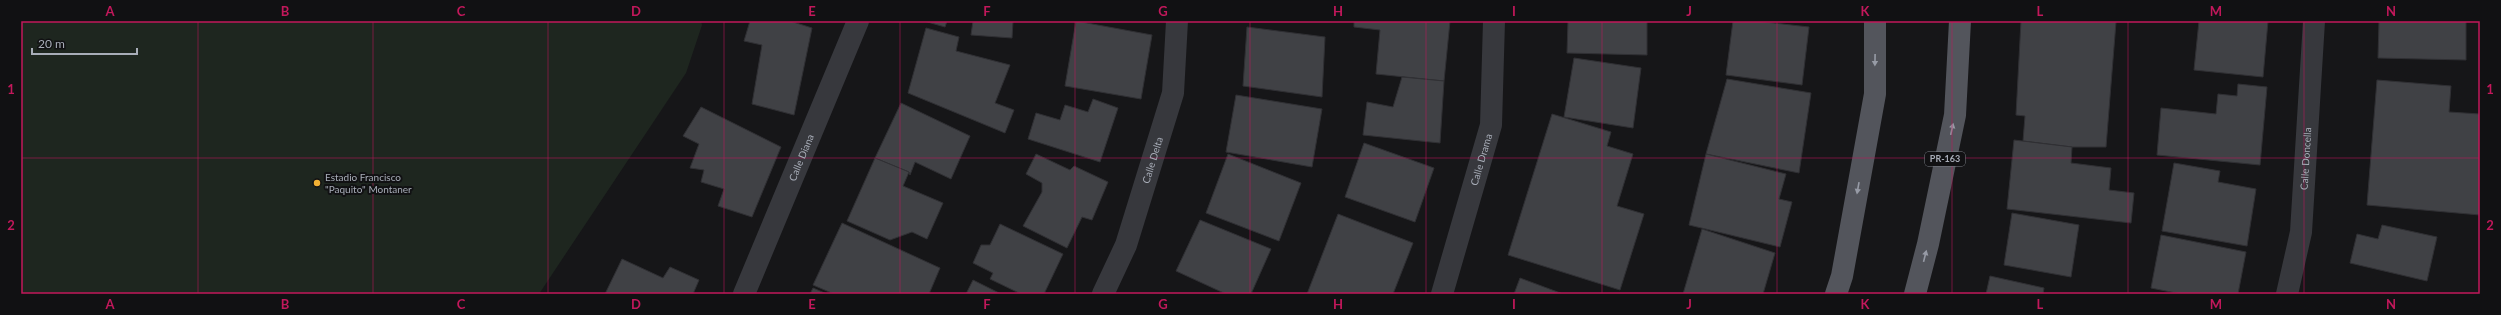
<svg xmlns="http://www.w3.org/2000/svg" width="2501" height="315" font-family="Lato,sans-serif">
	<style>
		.green { fill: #1e261f }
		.building { fill: #404145; stroke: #303034 }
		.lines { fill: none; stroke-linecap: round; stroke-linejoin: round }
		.street { stroke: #37383d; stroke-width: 22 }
		.primary { stroke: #53555c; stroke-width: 22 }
		.oneway { fill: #979ba6 }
		.grid { fill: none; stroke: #c2185b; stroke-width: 1; stroke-opacity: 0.55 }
		.poi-dot { fill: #f2b134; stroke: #111113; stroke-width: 1.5 }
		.labels { text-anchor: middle; stroke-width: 4; stroke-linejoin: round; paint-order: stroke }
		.shield { fill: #111113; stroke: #7b7e86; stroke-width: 1 }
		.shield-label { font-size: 9px; font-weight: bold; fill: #a8adb8 }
		.street-label { font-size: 10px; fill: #a8adb8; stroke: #111113 }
		.poi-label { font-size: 10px; fill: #a8adb8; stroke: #111113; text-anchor: start }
		.neatline { fill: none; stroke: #c2185b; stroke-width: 1.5 }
		.grid-label { font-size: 13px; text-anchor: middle; font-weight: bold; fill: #c2185b }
	</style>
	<rect width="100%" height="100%" fill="#161618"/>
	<polygon class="green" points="21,21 701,21 702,25 686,73 539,294 21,294"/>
	<g class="building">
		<polygon points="750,21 790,21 812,28 794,115 752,104 762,45 744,41"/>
		<polygon points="924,21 947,21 945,27"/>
		<polygon points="973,21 1013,21 1012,38 971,35"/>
		<polygon points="1076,21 1152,35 1141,99 1065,86"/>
		<polygon points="1354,21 1450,21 1444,81 1376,74 1380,30 1354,27"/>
		<polygon points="1568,21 1647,21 1647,55 1567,53"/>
		<polygon points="1733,21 1756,21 1809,27 1802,85 1726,75"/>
		<polygon points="2021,21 2116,22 2106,147 2072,147 2023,141 2025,116 2016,115"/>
		<polygon points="2199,21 2268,21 2263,77 2194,70"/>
		<polygon points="2379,21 2466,21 2466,60 2378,58"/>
		<polygon points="1247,27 1325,37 1322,97 1243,86"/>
		<polygon points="926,28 959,37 956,51 1010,65 995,103 1014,110 1005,133 908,93"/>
		<polygon points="1574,58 1641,68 1633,128 1564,117"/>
		<polygon points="1402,77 1444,81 1440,143 1363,135 1367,102 1393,107"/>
		<polygon points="1727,79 1811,93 1799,173 1706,154"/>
		<polygon points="2377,80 2451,86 2449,112 2480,114 2480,215 2367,205"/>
		<polygon points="2238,84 2267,87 2260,165 2157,155 2161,108 2216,114 2218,94 2237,96"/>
		<polygon points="1236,95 1322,109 1312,167 1226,152"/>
		<polygon points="1093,99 1118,108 1100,162 1028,139 1036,113 1060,120 1065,105 1088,112"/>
		<polygon points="901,103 970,136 951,179 915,162 910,175 909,172 875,158"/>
		<polygon points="701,107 781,147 752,217 718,206 724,189 701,182 704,170 690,168 699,144 683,136"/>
		<polygon points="1552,114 1611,132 1607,146 1633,154 1617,206 1644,214 1620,290 1508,255"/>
		<polygon points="2014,140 2072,147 2071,163 2111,168 2109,190 2134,193 2131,223 2007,209"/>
		<polygon points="1364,143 1434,168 1415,222 1345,197"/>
		<polygon points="1036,154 1070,170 1074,166 1108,182 1092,220 1082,217 1067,248 1023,226 1042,192 1042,183 1026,174"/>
		<polygon points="1228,154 1301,183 1279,241 1206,213"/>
		<polygon points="1706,154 1786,174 1779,199 1792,202 1780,247 1689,225"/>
		<polygon points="875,158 909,172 903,186 943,203 927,239 912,232 890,240 847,221"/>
		<polygon points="2174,163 2220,171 2218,182 2256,189 2247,246 2162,231"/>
		<polygon points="2012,213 2079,225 2071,277 2004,265"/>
		<polygon points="1338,214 1413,243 1393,294 1307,294"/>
		<polygon points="1200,220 1271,249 1251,294 1226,294 1176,271"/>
		<polygon points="842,223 940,268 929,294 834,294 813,285"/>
		<polygon points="1000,224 1063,254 1044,294 1021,294 990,279 993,273 973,263 981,245 990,245"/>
		<polygon points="2382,225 2437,237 2427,281 2350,263 2357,234 2378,239"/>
		<polygon points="1702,229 1775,253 1763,294 1683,294"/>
		<polygon points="2161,235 2246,252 2238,294 2181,294 2151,288"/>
		<polygon points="622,259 663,278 670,267 699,280 693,294 605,294"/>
		<polygon points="1990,276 2044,288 2043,294 1986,294"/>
		<polygon points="1520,278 1563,294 1514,294"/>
		<polygon points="973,280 1001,294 966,294"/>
		<polygon points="813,288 827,294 810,294"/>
	</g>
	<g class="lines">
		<g class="street">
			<path id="s1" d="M744,294L858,21"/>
			<path id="s2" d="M1103,294L1126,245L1173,93L1177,21"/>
			<path id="s3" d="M1442,294L1491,125L1494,21"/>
			<path id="s4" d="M2287,294L2301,232L2314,21"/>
		</g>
		<g class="primary">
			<polyline points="1836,294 1842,276 1875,94 1875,21"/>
			<polyline points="1915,294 1928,244 1955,115 1960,21"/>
		</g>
	</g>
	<defs><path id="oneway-solid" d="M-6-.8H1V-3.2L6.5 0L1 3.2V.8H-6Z"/></defs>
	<g class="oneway">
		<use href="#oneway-solid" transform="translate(1875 60) rotate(91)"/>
		<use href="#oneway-solid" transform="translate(1952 129) rotate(-78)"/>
		<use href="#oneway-solid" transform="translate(1858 188) rotate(100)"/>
		<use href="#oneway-solid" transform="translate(1925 256) rotate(-76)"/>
	</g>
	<path class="grid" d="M198,21V294M373,21V294M548,21V294M724,21V294M900,21V294M1075,21V294M1250,21V294M1426,21V294M1602,21V294M1777,21V294M1952,21V294M2128,21V294M2304,21V294M21,158H2480"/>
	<circle class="poi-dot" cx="317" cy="183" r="4"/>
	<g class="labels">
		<rect class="shield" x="1925" y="152" width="40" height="14" rx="3"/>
		<g class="shield-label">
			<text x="1945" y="162">PR-163</text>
		</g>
		<g class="street-label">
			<text dy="4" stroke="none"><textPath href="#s1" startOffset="148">Calle Diana</textPath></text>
			<text dy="4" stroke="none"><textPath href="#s4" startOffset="137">Calle Doncella</textPath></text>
			<text dy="4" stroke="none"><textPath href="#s3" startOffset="140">Calle Drama</textPath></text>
			<text dy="4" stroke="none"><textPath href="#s2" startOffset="143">Calle Delta</textPath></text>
		</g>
		<g class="poi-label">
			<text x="325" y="181">Estadio Francisco<tspan x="325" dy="12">"Paquito" Montaner</tspan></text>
		</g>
	</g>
	<rect width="2501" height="315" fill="none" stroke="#111113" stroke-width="44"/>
	<path d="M32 48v6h105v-6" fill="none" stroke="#a8adb8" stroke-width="2"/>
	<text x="38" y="48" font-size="12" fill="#a8adb8" stroke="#111113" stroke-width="3" paint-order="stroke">20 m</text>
	<rect x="22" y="22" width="2457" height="271" class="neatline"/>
	<g class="grid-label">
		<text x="110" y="16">A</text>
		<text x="285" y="16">B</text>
		<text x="461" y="16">C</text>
		<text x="636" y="16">D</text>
		<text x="812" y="16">E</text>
		<text x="987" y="16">F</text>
		<text x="1163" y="16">G</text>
		<text x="1338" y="16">H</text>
		<text x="1514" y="16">I</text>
		<text x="1689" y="16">J</text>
		<text x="1865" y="16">K</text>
		<text x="2040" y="16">L</text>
		<text x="2216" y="16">M</text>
		<text x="2391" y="16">N</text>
		<text x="11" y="94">1</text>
		<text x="2490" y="94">1</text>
		<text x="11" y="230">2</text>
		<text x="2490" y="230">2</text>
		<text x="110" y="309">A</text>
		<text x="285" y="309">B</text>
		<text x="461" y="309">C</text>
		<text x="636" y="309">D</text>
		<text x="812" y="309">E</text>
		<text x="987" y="309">F</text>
		<text x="1163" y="309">G</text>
		<text x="1338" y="309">H</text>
		<text x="1514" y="309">I</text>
		<text x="1689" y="309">J</text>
		<text x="1865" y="309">K</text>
		<text x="2040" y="309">L</text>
		<text x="2216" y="309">M</text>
		<text x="2391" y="309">N</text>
	</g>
</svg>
